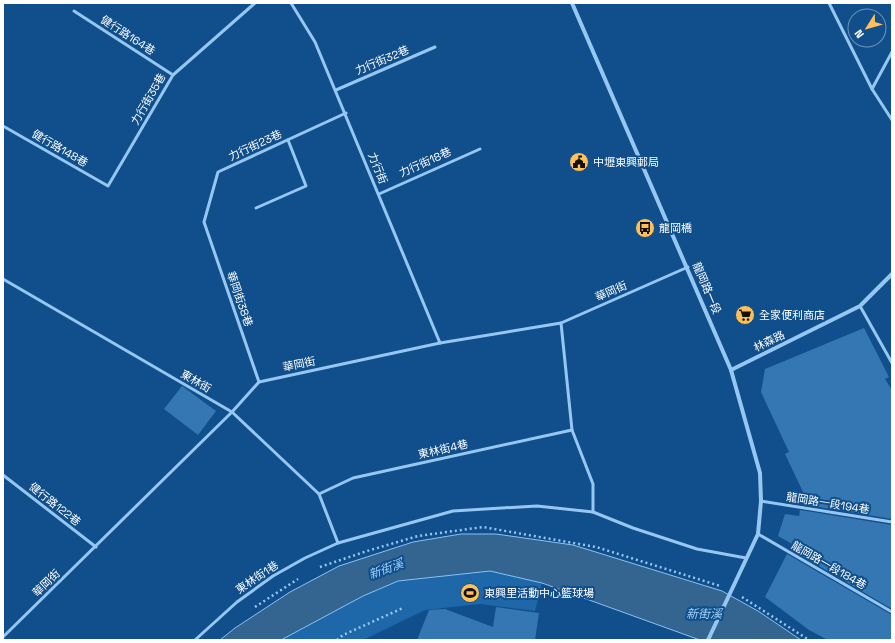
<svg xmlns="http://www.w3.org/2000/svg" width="895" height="643" font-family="'Space Grotesk','Noto Sans TC',sans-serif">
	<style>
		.green { fill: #1e68a9 }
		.water { fill: #346490; stroke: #87c3f6 }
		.building { fill: #3477b3 }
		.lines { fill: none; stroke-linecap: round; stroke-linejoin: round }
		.path { stroke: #96c7f2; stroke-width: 2.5; stroke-dasharray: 2 3; stroke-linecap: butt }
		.lane { stroke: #96c7f2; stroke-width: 3 }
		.street { stroke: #96c7f2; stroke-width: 4 }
		.labels { text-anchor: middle; stroke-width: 4; stroke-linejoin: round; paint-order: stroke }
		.street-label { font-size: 11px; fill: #fff; stroke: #104f8b }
		.poi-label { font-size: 11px; fill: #fff; stroke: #104f8b; text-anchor: start }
		.water-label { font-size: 12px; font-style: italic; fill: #a1d1f9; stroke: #104f8b }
	</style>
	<rect width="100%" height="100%" fill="#104f8b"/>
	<polygon class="green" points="490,571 542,583 535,611 480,604 425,610 363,640 255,640 398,581"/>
	<polygon class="water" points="461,534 496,534 573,545 722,591 758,611 801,640 700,640 542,583 490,571 398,581 363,596 281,640 220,640 235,628 290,592 339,566 413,542"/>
	<g class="building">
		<polygon points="864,328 889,377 885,379 892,390 892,519 801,504 804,494 785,454 789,452 761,392 765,369"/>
		<polygon points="182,386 216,411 198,435 164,409"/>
		<polygon points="800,510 892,525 892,609 790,549 792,544 778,536 785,514 799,516"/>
		<polygon points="787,554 892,615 892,640 828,640 809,630 765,597"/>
		<polygon points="496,607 539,613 535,640 417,640 429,610 445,609 493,627"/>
	</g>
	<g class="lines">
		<g class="path">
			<polyline points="320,567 367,551 418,536 483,527 596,547 720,586"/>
			<polyline points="742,597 809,640"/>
			<polyline points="255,607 298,579"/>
			<polyline points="337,640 343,635 403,608"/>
		</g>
		<g class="lane">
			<polyline points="291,3 315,42 440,343"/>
			<polyline points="829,3 872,89 892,120"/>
			<polyline points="74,11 173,75"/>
			<polyline points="872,89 892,52"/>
			<polyline points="336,90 435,47"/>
			<polyline points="3,126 108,186 173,75 255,3"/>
			<polyline points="379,194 480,149"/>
			<polyline points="256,208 306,186 288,140"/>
			<polyline points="3,279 232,412 319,494 338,543"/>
			<polyline points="860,306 892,363"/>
			<polyline points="561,323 572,430 593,484 593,512"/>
			<polyline points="259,382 204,222 218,172 346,113"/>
			<polyline points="3,475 96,547"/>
			<polyline points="319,494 353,478 572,430"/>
			<polyline points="761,501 892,522"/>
			<polyline points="758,534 892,612"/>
			<polyline points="3,637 232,412 259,382 440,343 561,323 688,267"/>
			<polyline points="195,640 237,602 273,576 305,558 338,543 453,511 537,506 593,512 633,528 697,549 746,558"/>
		</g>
		<g class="street">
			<polyline points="572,3 731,370 760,473 761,501 758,534 708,640"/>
			<polyline points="731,370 860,306 892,274"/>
		</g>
	</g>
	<defs>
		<g id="civic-disc" transform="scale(1)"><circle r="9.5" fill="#ffc157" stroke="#104f8b"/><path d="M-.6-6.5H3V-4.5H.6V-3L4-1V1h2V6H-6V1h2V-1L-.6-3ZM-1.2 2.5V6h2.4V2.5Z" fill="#111"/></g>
		<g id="bus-disc" transform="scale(1)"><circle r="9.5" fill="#ffc157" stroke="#104f8b"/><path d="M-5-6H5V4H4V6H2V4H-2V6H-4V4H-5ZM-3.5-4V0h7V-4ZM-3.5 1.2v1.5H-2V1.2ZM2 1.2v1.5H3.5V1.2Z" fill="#111"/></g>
		<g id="supermarket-disc" transform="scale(1)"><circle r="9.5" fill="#ffc157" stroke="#104f8b"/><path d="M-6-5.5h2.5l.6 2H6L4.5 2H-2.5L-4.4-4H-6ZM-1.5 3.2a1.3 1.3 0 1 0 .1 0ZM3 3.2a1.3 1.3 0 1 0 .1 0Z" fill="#111"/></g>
		<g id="stadium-disc" transform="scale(1)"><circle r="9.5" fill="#ffc157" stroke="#104f8b"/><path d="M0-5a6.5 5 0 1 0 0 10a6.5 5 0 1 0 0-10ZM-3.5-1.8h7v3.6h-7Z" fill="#111"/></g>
	</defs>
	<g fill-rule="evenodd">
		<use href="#civic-disc" x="579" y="162"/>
		<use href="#bus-disc" x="645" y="228"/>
		<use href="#supermarket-disc" x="745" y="315"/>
		<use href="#stadium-disc" x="470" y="593"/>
	</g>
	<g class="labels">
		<g class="street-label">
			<text transform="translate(128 35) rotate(33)" y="4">健行路164巷</text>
			<text transform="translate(382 60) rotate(-23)" y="4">力行街32巷</text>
			<text transform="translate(148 99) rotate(-60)" y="4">力行街35巷</text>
			<text transform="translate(255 145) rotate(-25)" y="4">力行街23巷</text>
			<text transform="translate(60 148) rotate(30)" y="4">健行路148巷</text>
			<text transform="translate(425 162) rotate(-24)" y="4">力行街18巷</text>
			<text transform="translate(378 168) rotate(68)" y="4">力行街</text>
			<text transform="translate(707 288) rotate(67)" y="4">龍岡路一段</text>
			<text transform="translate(611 291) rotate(-24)" y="4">華岡街</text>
			<text transform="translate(240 299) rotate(71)" y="4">華岡街38巷</text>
			<text transform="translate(769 341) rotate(-26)" y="4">林森路</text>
			<text transform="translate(299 364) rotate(-12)" y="4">華岡街</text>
			<text transform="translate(196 381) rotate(30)" y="4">東林街</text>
			<text transform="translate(443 449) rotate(-13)" y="4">東林街4巷</text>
			<text transform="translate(828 503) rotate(9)" y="4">龍岡路一段194巷</text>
			<text transform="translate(55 504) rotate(38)" y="4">健行路122巷</text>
			<text transform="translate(829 565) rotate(30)" y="4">龍岡路一段184巷</text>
			<text transform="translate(257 577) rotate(-34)" y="4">東林街1巷</text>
			<text transform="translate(46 583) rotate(-44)" y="4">華岡街</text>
		</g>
		<g class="poi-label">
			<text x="593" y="166">中壢東興郵局</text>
			<text x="659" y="232">龍岡橋</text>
			<text x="759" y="319">全家便利商店</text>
			<text x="484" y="597">東興里活動中心籃球場</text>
		</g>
		<g class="water-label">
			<text transform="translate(386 569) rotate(-20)" y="4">新街溪</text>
			<text x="704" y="618">新街溪</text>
		</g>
	</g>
	<rect width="895" height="643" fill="none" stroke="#ffffff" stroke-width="8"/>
	<g transform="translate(867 28) rotate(233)"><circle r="19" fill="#104f8b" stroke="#7095b9"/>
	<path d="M0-3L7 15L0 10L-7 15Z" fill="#ffc157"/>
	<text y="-6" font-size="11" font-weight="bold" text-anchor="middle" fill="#ffffff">N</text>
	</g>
</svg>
